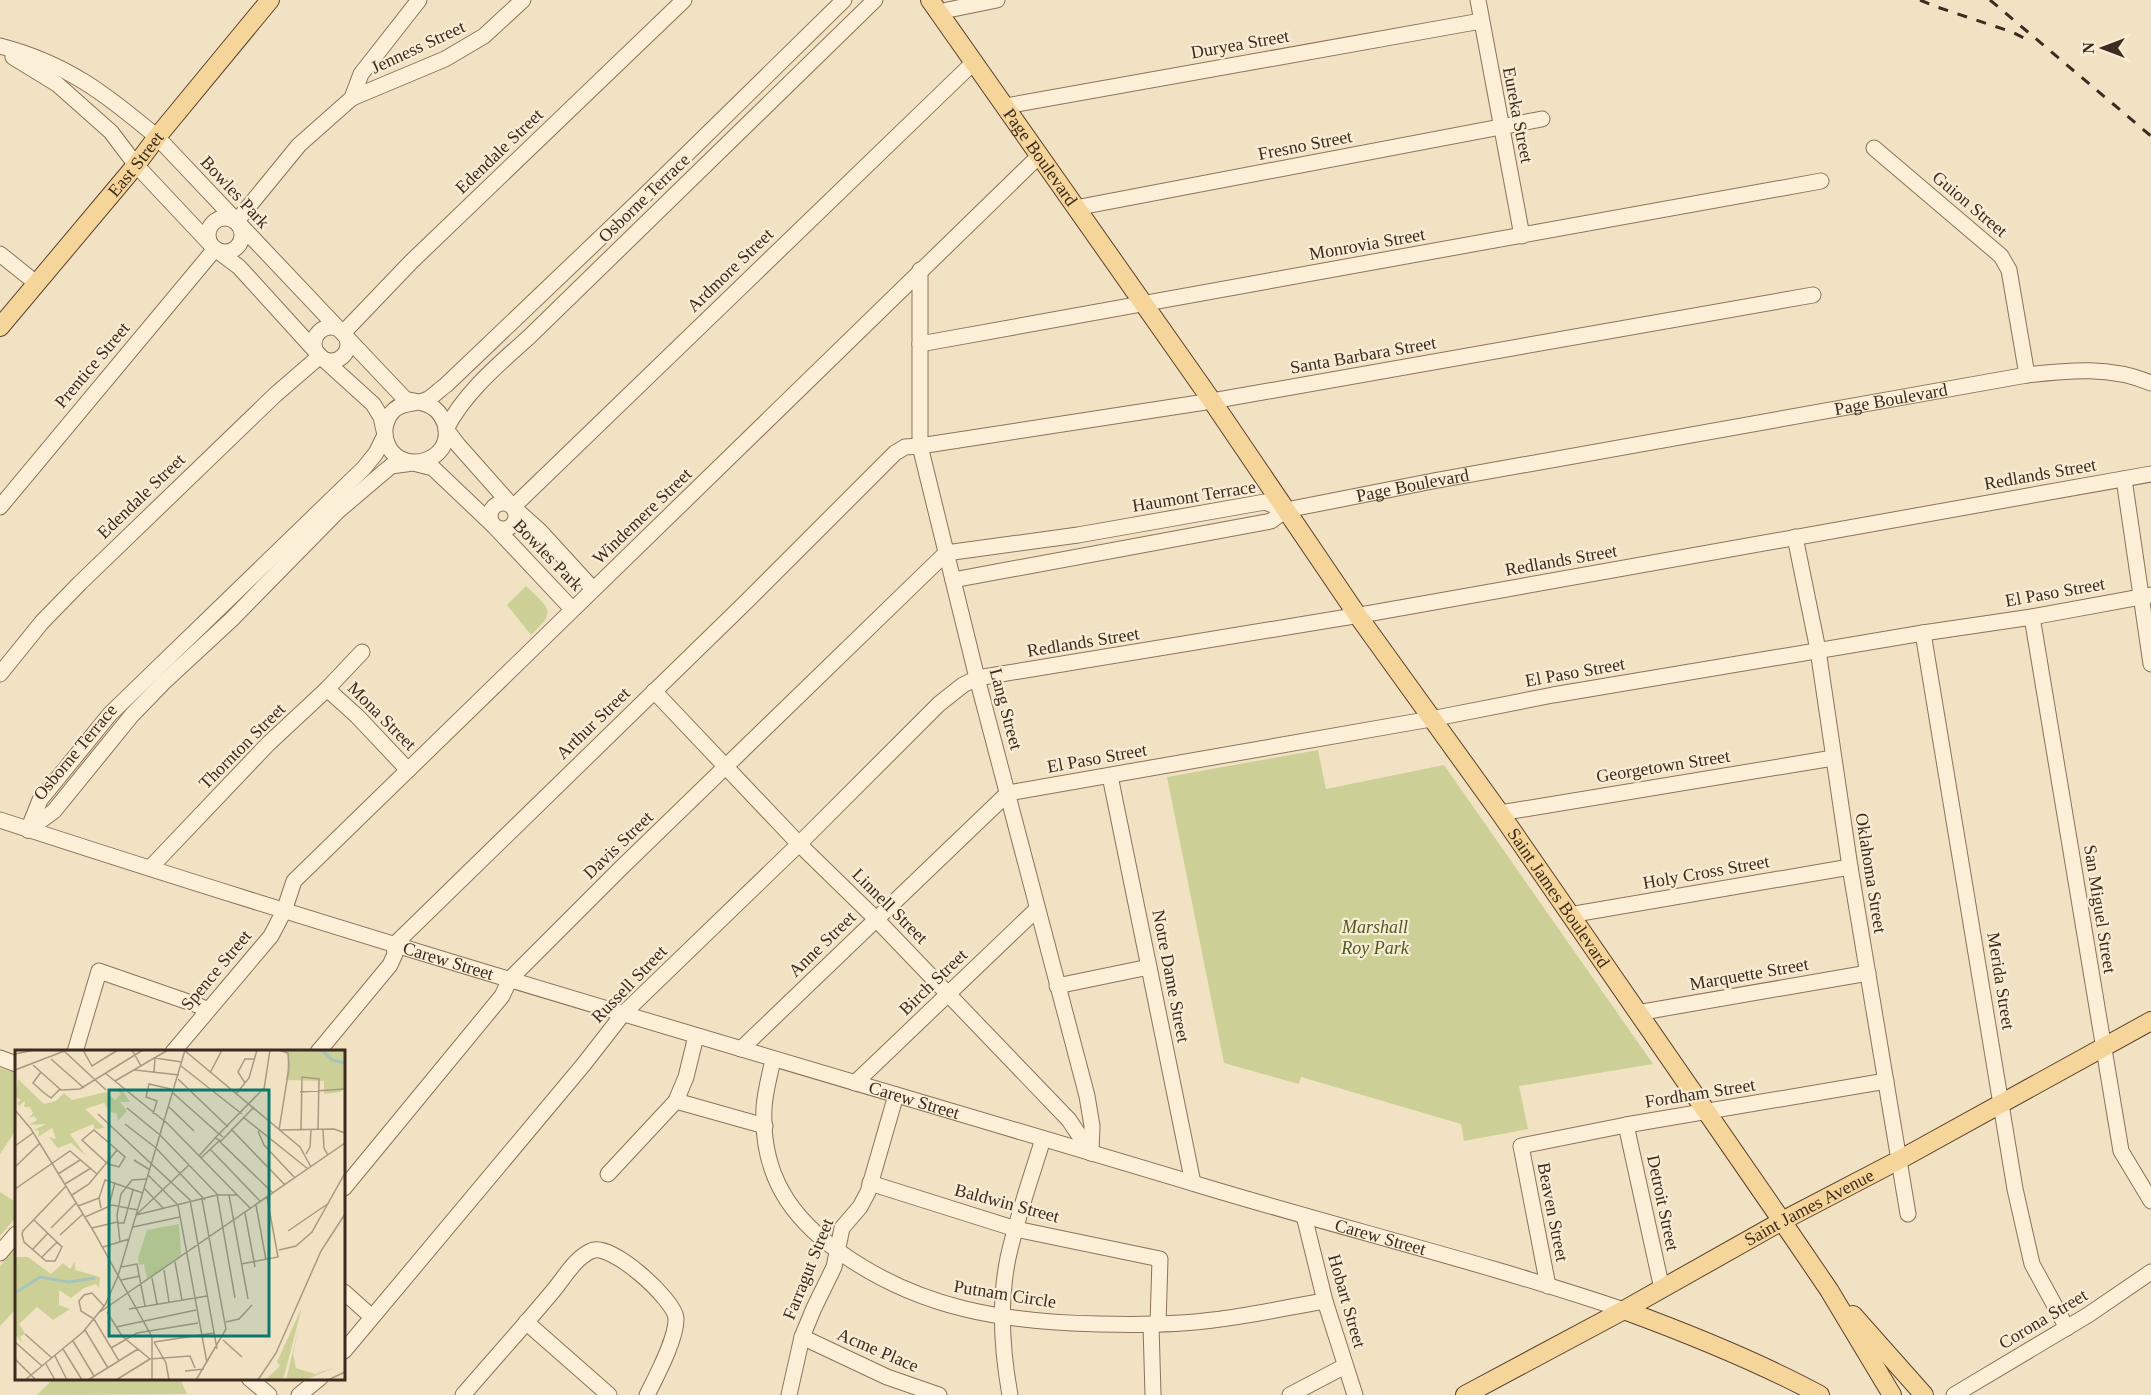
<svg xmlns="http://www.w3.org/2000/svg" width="2151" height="1395" font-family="Georgia,serif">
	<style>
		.green { fill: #ccd097 }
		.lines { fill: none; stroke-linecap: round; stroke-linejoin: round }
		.minor-casing { stroke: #8d7259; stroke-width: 17 }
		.major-casing { stroke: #5b412e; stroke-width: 20 }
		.minor { stroke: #fbefd8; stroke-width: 15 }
		.major { stroke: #f6d59b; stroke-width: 18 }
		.rail { stroke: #3c2b1e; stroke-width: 3; stroke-dasharray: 10 10; stroke-linecap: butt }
		.labels { text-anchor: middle; stroke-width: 4.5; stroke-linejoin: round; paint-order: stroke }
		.street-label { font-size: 18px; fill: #3c2b1e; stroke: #f8ecd4 }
		.park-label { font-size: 18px; font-style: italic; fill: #4f5a23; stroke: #f8ecd4 }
		.inset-river { fill: none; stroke: #a6c4ba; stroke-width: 3 }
		.inset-road { fill: none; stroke: #a99982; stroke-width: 1.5 }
		.view { fill: #0f766e; fill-opacity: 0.15; stroke: #0f766e; stroke-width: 3 }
		.inset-edge { fill: none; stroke: #3c2b1e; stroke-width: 3 }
	</style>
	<rect width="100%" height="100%" fill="#f1e2c4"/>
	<g class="green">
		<path d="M526,586C549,609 558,610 531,635L507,605Z"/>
		<polygon points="1318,750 1326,789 1444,765 1653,1064 1519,1086 1528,1129 1464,1141 1461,1124 1301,1077 1299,1084 1224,1063 1167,777"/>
		<polygon points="0,1068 16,1073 16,1119 14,1133 0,1154"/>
		<polygon points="0,1192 16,1202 16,1217 0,1236"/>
		<polygon points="16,1247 16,1309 0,1326 0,1266"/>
		<polygon points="53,1379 180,1379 187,1394 37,1395"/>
	</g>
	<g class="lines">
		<g class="minor-casing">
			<g id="minor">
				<polyline points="1478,0 1522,236"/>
				<polyline points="938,12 997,0"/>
				<path d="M0,46C66,63 106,94 157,137L405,399C415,402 427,402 435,409C440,413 443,419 445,424C456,463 396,478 386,440C383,430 386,418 394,410C404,401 417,405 428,399C434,396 440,389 446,385L642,198L844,0"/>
				<polyline points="13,57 57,84 111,132 136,165 215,249 239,267 320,356 373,404 381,417 385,435 376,453 364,468 110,714 40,800 28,830"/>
				<polyline points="352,98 445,59 484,36 523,0"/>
				<polyline points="1006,106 1481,21"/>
				<polyline points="1874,148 2001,256 2009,270 2027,375"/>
				<polyline points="1075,208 1542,119"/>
				<circle cx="225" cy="235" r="17"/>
				<polyline points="236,222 299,145 352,98 361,74 419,0"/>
				<polyline points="0,254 36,283"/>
				<polyline points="920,270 920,446 977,678 1087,1096 1092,1126 1091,1153"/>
				<circle cx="331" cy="344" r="17"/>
				<polyline points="343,333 411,262 684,0"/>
				<polyline points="920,344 1821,181"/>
				<polyline points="2124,479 2151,664"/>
				<circle cx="503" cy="516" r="13"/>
				<polyline points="0,507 215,249"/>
				<polyline points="513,507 974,62"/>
				<polyline points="1795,537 1818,650 1850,867 1908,1214"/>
				<path id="s1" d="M953,580L1271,521L1286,510L1433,481L2027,375C2069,370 2111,366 2151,383"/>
				<path d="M593,589L539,530L513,507L458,445L446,429C465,392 498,365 529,337L875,0"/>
				<polyline points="2032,617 2121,1151 2151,1201"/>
				<polyline points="1923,633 2015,1189 2032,1264 2067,1328"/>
				<polyline points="0,674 42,622 80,583 275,395 320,356"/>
				<polyline points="327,689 357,716 408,770"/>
				<polyline points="654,691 799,844 876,919 1069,1120 1091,1153"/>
				<polyline points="1110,776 1193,1183"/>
				<polyline points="1500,813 1833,758"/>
				<path id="s2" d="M0,820C397,950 799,1065 1199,1185C1341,1228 1485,1263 1624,1310"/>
				<polyline points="28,830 54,811 132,715 164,682 231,620 338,511 391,466 413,463 433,468 494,526 572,609"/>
				<polyline points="150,868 268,744 327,689 362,652"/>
				<polyline points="1569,915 1850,867"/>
				<polyline points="1057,986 1149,967"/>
				<polyline points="1637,1013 1868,973"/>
				<polyline points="741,1049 1008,793 1431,719 1553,695 1923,633 2032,617 2151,595"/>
				<polyline points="75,1052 99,971 197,1005 208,1010"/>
				<polyline points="173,1052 271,936 284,911 294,881 1039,156"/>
				<polyline points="318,1052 390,965 395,954 394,945 746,602 895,453 905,447 920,446 1212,401 1813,295"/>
				<polyline points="0,1058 16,1064"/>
				<path d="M773,1059C770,1075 765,1091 764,1108C761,1173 789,1217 841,1253C920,1309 1004,1322 1099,1324C1137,1325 1175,1325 1213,1320C1250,1316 1288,1307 1325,1301"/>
				<polyline points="855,1083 1037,909"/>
				<polyline points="676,1101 765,1126"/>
				<polyline points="1626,1125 1662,1289"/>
				<polyline points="608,1174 676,1101 686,1077 696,1036"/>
				<polyline points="870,1183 1016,1229 1160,1259 1158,1324"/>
				<polyline points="344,1188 502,996 510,979 620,869 946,553 1078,535 1265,502 1286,510"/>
				<polyline points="1304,1216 1325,1301 1355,1395"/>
				<polyline points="0,1253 16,1234"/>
				<polyline points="1548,1286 1521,1146 1626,1125 1886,1081"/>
				<polyline points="344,1292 372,1317"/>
				<polyline points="526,1322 609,1395"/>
				<polyline points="1151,1325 1153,1395"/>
				<polyline points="802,1337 887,1377 939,1395"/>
				<polyline points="344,1351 584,1064 623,1014 799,844 939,704 963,685 977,678 1372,613 2151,474"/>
				<polyline points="249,1378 269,1395"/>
				<polyline points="299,1395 320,1378"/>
				<path d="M463,1395C493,1360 524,1326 553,1291C565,1277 574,1259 591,1251C610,1241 674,1299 676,1318C677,1338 656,1377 647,1395"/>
				<polyline points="789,1395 802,1337 814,1308 834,1267 842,1228 860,1207 868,1192 896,1095"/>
				<path d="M1010,1395C1002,1351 999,1302 1008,1258C1017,1217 1031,1178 1043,1139"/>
				<polyline points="1290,1395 1345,1366"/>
				<polyline points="1954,1395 2088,1315 2151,1272"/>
			</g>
		</g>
		<g class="major-casing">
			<g id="major">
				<path id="s3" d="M930,0L1212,401L1358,616L1500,813L1782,1221L1829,1290L1892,1395"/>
				<path id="s4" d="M0,327L136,165L157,137L270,0"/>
				<path d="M1624,1310C1692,1335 1757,1361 1820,1395"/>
				<polyline points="1853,1315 1924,1395"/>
				<path id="s5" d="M1465,1395L1624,1310L1782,1221L1899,1160L2151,1021"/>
			</g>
		</g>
		<use href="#minor" class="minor"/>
		<use href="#major" class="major"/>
		<g class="rail">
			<polyline points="1920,0 1937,7 2012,32 2032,42"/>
			<polyline points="1990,0 2151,136"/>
		</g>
	</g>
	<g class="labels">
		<g class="street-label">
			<text transform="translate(1240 44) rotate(-10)" y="6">Duryea Street</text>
			<text transform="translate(418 47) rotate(-25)" y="6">Jenness Street</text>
			<text transform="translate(1518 115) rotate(79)" y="6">Eureka Street</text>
			<text transform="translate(1305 145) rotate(-11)" y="6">Fresno Street</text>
			<text transform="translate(499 151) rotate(-44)" y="6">Edendale Street</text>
			<text dy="6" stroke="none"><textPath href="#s3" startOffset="192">Page Boulevard</textPath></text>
			<text dy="6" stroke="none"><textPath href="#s4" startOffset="212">East Street</textPath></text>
			<text transform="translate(235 192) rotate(47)" y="6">Bowles Park</text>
			<text transform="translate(644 198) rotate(-44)" y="6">Osborne Terrace</text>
			<text transform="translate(1970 204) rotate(40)" y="6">Guion Street</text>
			<text transform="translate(1367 244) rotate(-10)" y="6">Monrovia Street</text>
			<text transform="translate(730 270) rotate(-44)" y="6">Ardmore Street</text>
			<text transform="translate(1363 355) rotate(-10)" y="6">Santa Barbara Street</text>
			<text transform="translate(92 365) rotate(-50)" y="6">Prentice Street</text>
			<text dy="6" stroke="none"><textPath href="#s1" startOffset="957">Page Boulevard</textPath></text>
			<text transform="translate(2040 474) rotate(-10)" y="6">Redlands Street</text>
			<text dy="6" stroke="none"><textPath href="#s1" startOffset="471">Page Boulevard</textPath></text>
			<text transform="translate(141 496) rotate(-44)" y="6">Edendale Street</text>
			<text transform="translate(1194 496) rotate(-9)" y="6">Haumont Terrace</text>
			<text transform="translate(642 516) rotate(-44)" y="6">Windemere Street</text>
			<text transform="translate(548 555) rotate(46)" y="6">Bowles Park</text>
			<text transform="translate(1561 560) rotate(-10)" y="6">Redlands Street</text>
			<text transform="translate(2055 592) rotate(-10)" y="6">El Paso Street</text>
			<text transform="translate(1083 642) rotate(-9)" y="6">Redlands Street</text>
			<text transform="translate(1575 672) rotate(-10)" y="6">El Paso Street</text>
			<text transform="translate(1006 709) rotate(75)" y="6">Lang Street</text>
			<text transform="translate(382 716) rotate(45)" y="6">Mona Street</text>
			<text transform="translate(593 723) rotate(-44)" y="6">Arthur Street</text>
			<text transform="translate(242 746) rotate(-45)" y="6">Thornton Street</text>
			<text transform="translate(75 752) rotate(-50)" y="6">Osborne Terrace</text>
			<text transform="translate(1097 758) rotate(-10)" y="6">El Paso Street</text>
			<text transform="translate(1663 766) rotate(-9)" y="6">Georgetown Street</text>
			<text transform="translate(618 845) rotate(-44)" y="6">Davis Street</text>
			<text transform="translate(1706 872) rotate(-10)" y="6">Holy Cross Street</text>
			<text transform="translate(1871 873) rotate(81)" y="6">Oklahoma Street</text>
			<text dy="6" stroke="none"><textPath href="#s3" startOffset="1096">Saint James Boulevard</textPath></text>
			<text transform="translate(890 906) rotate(45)" y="6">Linnell Street</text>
			<text transform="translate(2100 909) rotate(81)" y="6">San Miguel Street</text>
			<text transform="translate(822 944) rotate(-44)" y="6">Anne Street</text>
			<text dy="6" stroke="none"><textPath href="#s2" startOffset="470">Carew Street</textPath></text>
			<text transform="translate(216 970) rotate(-50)" y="6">Spence Street</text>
			<text transform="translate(1749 974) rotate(-10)" y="6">Marquette Street</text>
			<text transform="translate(1171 976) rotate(79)" y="6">Notre Dame Street</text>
			<text transform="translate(2001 981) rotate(81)" y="6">Merida Street</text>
			<text transform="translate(933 982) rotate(-44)" y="6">Birch Street</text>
			<text transform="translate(629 984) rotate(-46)" y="6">Russell Street</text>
			<text transform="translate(1700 1093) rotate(-9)" y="6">Fordham Street</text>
			<text dy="6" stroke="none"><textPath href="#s2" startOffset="956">Carew Street</textPath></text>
			<text transform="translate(1007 1203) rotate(15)" y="6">Baldwin Street</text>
			<text transform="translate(1663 1203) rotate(78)" y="6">Detroit Street</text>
			<text dy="6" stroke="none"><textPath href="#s5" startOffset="392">Saint James Avenue</textPath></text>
			<text transform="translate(1553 1212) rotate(79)" y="6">Beaven Street</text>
			<text dy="6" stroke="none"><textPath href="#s2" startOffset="1442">Carew Street</textPath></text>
			<text transform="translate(808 1269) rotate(-68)" y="6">Farragut Street</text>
			<text transform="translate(1005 1294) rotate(9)" y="6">Putnam Circle</text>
			<text transform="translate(1347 1301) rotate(74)" y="6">Hobart Street</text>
			<text transform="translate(2043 1319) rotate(-31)" y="6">Corona Street</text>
			<text transform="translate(878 1350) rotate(23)" y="6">Acme Place</text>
		</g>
		<g class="park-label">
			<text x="1375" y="933">Marshall<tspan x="1375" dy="21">Roy Park</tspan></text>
		</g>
	</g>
	<g transform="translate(15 1050)">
		<rect width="330" height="330" fill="#f1e2c4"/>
		<path d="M268,0H330V38L325,42L309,44V31L271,30L273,6ZM3,29L29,54L41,51L49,43L57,50L91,42L100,50L106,44L102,40L105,37L115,52H105L112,61L103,71L102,64L94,61L89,53L70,59L90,78L80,79L78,74L55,84L71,106L56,93L43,98L34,87L41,89L37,78L23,87L24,81L19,80L31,74L14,75L22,70L19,66L14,68L18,63L15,57H9L10,51L4,56L2,53L6,50L0,47ZM164,174L166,205L132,229L129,214L124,215L123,208L132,180ZM0,207H13L36,224L48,213L55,219L60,212V220L85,227L84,238L81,234L69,238L56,248L44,240V255L55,259L38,270L22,257L4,274L10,283L5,287L8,293L0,285ZM287,257L268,330H250L265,316L262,312ZM284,276L278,304L281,318L300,324L321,317L290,330H271Z" fill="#ccd097"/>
		<path class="inset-river" d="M307,0L317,10L330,13M0,243L25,227L54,232L80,228"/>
		<path class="inset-road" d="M48,0L91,40M68,0L77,16L103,0M117,0L126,16M169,0L285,97L296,117M264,0L273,3L274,18L264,80M0,4L19,0M36,9L69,38M18,15L46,40L65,39L128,0M166,16L227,64M0,20L52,0M120,20L164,25M26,22L18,33L28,42L36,48L45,39M139,22L140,8L167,12M90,23L153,74L236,159M195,23L207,0M163,29L213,77M100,31L153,0M230,33L223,22L230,9H240M249,39L255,0M285,42L330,39M158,43L204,84L249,38M221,44L234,28L242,0M154,57L179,81M112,58L145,85L202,144L220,248M0,60L16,79L79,182L137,287V330M83,64L175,150L202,299M138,64L142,51L131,47L134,34L160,40M228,67L293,119M110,74L141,98L190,150M216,79L270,135M79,80L110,107L104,117L93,114L67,90ZM264,80L319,79L330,83M308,80L309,98L313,105M243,81L249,95L280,128M286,81L287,27L304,29L303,80M208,87L204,84L200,88L206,91L239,57M0,96L18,83M195,99L246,152M291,104L295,97L296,80M184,106L200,88M186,108L204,91L258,143M119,110L135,120M0,117L25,93M43,124L65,110M133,125L163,155L192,313M50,134L76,118M129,138L149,159M0,139L55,101L82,124M57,145L74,134L102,100M214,145L233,249M241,155L251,210M63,156L84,148M94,156L100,132M86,158L84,148L90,130L128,143M230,163L240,217M121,165L202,145H223M121,165L174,115M70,167L97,155L123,160M19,170L47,197L40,211H31L9,192L7,184L8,181L51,136M102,173H109L118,140M118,177L165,167M36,178L61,153M77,178L102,172M273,181L314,153M45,185L68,164M105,192L102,165L106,144L117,130L132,129M88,197L114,189M18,199L33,183M264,200L281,196L297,182L330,123M27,207L42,192M160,212L167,250M226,214L263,207L252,147M106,217L122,214L130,256M149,220L154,252M103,226L170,0M137,228L142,254M106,230L125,226M89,256L77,243L69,245L64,251L66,261L79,269L104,311M114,259L192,246M85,262L330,93M92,262L107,286L135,309L175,306L180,318M211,272L224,269L237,255M101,277L181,260M70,280L93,318M10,284L37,308M208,290L227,307M58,291L79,326M0,292L27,316M139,292L199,283M139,292L151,313L154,330M96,298L122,283L183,273M48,299L67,330M40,306L52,330M0,309L21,330M31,314L40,330M170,321L189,319M10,330L68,282L90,255L103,226M73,330L123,299M101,330L135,309M181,330L211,279L187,149M243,330L261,303L306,201L330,164M313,330L330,322"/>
		<path class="view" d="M94,40H254V286H94Z"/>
		<rect width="330" height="330" class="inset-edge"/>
	</g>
	<g transform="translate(2103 48) rotate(270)" stroke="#f8ecd4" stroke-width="4.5" paint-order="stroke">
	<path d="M0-4.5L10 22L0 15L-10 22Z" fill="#3c2b1e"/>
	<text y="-9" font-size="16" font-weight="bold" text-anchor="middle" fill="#3c2b1e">N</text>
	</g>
</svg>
